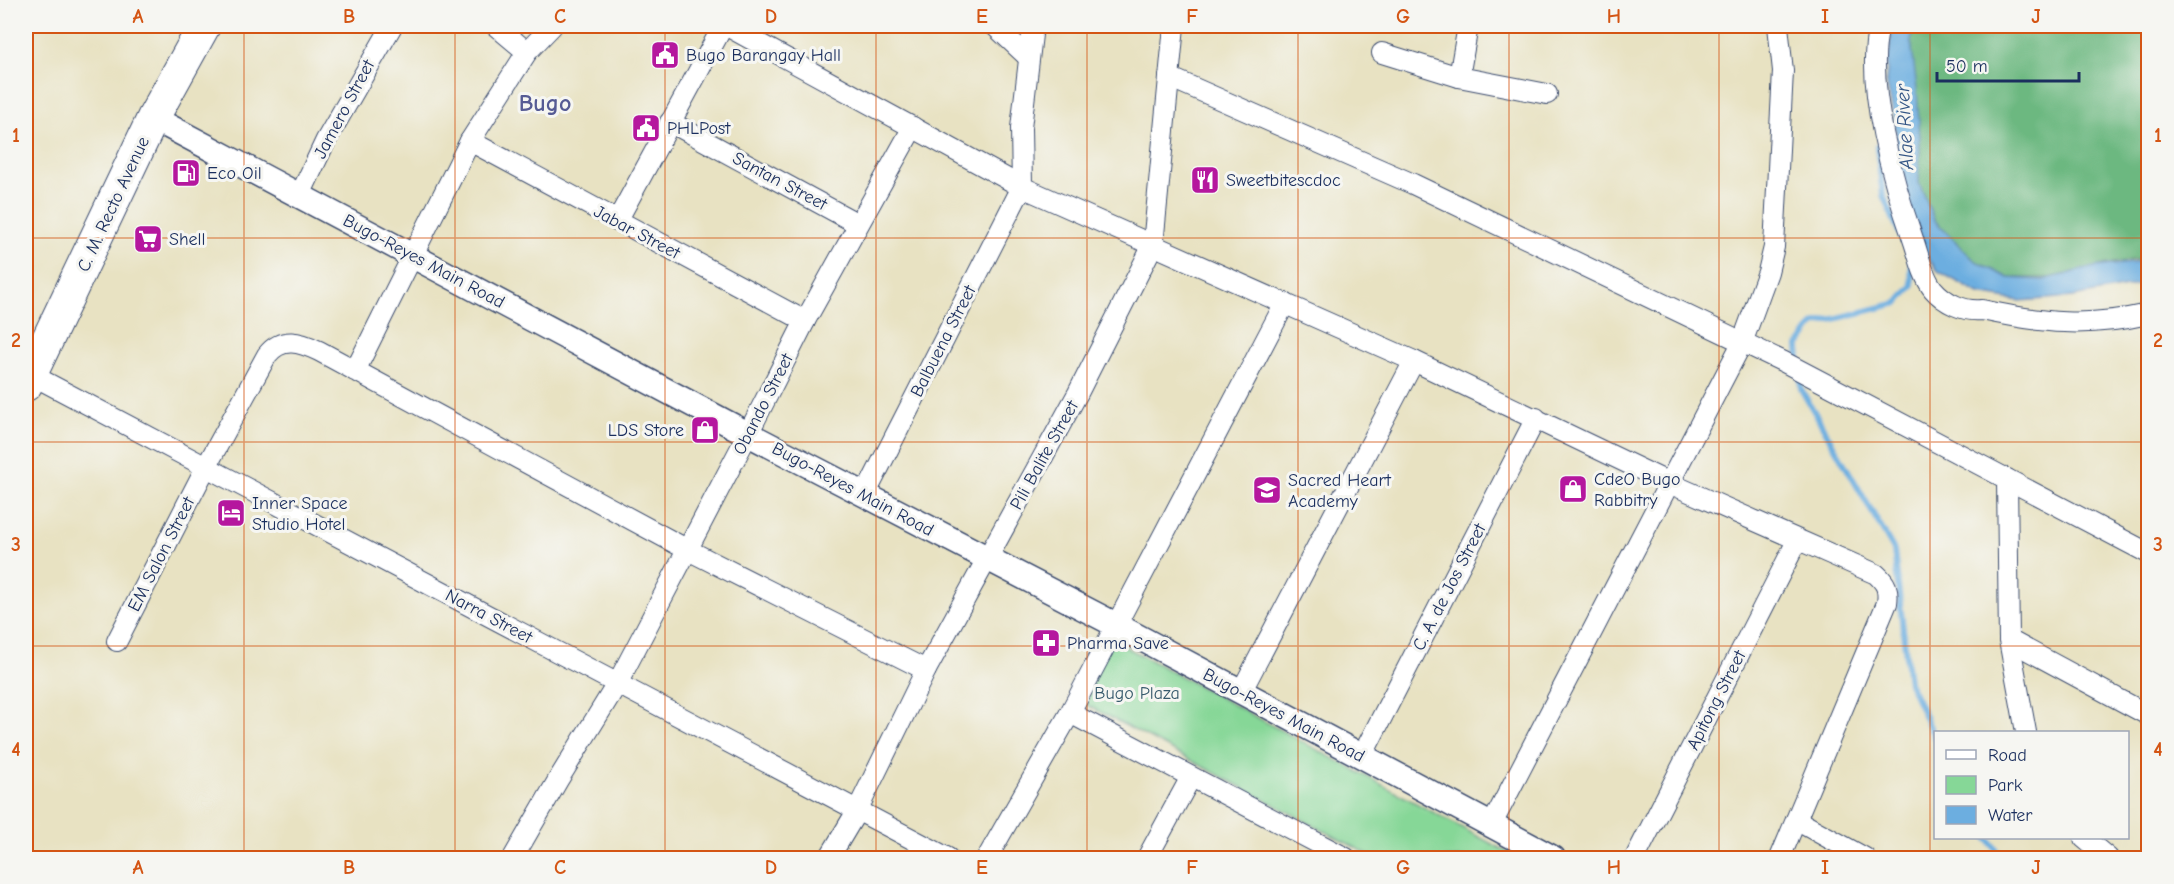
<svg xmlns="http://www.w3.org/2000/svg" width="2174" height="884" font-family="'Comic Neue',sans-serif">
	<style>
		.green { fill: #86d797; stroke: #50837a; stroke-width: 1.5 }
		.forest { fill: #6cb880; stroke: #44746f; stroke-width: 1.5 }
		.water { fill: #6caee0; stroke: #446e9f; stroke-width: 1.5 }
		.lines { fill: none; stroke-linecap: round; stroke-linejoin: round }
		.stream { stroke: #6caee0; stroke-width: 6 }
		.minor-casing { stroke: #3a4a6d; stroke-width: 22 }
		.tertiary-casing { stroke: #3a4a6d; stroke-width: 27 }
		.trunk-casing { stroke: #3a4a6d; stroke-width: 34 }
		.minor { stroke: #fff; stroke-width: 20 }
		.tertiary { stroke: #fff; stroke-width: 24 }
		.trunk { stroke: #fff; stroke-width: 32 }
		.grid { fill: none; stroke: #d45514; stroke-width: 1.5; stroke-opacity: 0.55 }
		.labels { text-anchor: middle; stroke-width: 6; stroke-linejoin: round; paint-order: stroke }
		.poi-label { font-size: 18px; fill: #1b2f5e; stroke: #f6f6f2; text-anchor: start }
		.street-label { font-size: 18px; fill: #1b2f5e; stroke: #f6f6f2 }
		.park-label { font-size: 18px; fill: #36596c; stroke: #f6f6f2 }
		.water-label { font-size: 20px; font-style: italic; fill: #335585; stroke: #f6f6f2 }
		.district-label { font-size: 24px; font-weight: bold; fill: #565b94; stroke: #f6f6f2 }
		.neatline { fill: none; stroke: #d45514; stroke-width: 2 }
		.grid-label { font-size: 20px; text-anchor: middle; font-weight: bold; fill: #d45514 }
	</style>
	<rect width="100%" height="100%" fill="#f6f6f2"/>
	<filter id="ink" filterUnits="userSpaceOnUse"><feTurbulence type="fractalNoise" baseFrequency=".0167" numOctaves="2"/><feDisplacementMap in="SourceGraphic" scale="12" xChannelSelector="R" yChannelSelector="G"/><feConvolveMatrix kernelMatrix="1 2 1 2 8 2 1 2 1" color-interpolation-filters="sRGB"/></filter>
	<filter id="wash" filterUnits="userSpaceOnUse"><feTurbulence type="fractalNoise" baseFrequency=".008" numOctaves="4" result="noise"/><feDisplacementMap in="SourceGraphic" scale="24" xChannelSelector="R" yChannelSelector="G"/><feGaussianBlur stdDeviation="1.35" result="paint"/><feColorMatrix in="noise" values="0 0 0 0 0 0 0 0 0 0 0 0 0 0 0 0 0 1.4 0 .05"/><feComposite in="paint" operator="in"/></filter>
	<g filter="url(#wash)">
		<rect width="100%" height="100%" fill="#e8e2c2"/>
		<polygon class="green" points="1111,639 1509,853 1506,858 1375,858 1079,701"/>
		<polygon class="forest" points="1915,26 2148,26 2148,258 2108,264 2050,278 2008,278 1974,260 1934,220 1919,183 1920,140 1911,40"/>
		<polygon class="water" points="1895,26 1916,26 1911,40 1917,90 1920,140 1919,183 1934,220 1974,260 2008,278 2043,280 2094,267 2148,261 2148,283 2073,297 2019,301 1979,294 1938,271 1910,235 1897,154 1895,123 1886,80 1891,35"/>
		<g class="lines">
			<g class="stream">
				<polyline points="1877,147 1883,195 1904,243"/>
				<polyline points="1911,261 1912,286 1898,303 1814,324 1798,346 1801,389 1894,550 1909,683 1936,740"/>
				<polyline points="1987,838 2003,858"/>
			</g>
		</g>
	</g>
	<g filter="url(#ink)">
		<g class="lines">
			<g class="minor-casing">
				<g id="minor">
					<polyline points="496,26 527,52"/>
					<path d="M727,26L1022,187L1414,361L1669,483L1876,574C1886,583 1889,589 1887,603L1780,858"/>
					<polyline points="995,26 1028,57"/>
					<path d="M1879,26C1864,84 1894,185 1914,242C1919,257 1923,276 1933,289C1945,303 1964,312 1982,310C2042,323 2087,328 2148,314"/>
					<polyline points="1382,53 1459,77 1547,94"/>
					<polyline points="1169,77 1413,184 1784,362 2148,553"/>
					<polyline points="1459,77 1468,26"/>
					<polyline points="670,122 858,224"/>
					<polyline points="470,141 805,321"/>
					<polyline points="300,195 326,140 392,26"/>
					<polyline points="617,221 723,26"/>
					<polyline points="355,371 470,141 527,52 552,26"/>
					<polyline points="30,374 948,858"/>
					<polyline points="2007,479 2009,640 2026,732"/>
					<polyline points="865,495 1022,187 1021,128 1033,26"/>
					<polyline points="2009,640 2148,715"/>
					<path d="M117,641L206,467L267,355C282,336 300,342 319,351L688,550L926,670"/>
					<polyline points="1241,692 1414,361"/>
					<polyline points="1070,713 1346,858"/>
					<polyline points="1362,756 1536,418"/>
					<polyline points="1796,820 1865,858"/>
					<polyline points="1491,826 1742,343 1768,272 1774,247 1783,71 1778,26"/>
					<polyline points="2084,838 2108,858"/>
					<polyline points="513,858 558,780 617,684 748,434 805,321 913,127"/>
					<polyline points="829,858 857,811 926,670 1078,393 1153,245 1174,26"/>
					<polyline points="987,858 1070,713 1285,303"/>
					<polyline points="1147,858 1191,777"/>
					<polyline points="1635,858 1797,541"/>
				</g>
			</g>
			<g class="tertiary-casing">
				<polyline id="tertiary" points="153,118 748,434 1116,625 1553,858"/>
			</g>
			<g class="trunk-casing">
				<polyline id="trunk" points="26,385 153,118 204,26"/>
			</g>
			<use href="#minor" class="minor"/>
			<use href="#tertiary" class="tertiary"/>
			<use href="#trunk" class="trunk"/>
		</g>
	</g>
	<path class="grid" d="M244,26V858M455,26V858M665,26V858M876,26V858M1087,26V858M1298,26V858M1509,26V858M1719,26V858M1930,26V858M26,238H2148M26,442H2148M26,646H2148"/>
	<defs>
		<g id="civic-square" transform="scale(1.5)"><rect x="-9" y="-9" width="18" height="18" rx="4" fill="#b5179e" stroke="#f6f6f2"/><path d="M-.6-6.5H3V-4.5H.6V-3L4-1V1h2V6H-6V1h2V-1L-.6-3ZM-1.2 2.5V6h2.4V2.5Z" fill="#fff"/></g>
		<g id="fuel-square" transform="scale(1.5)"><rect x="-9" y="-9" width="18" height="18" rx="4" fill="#b5179e" stroke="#f6f6f2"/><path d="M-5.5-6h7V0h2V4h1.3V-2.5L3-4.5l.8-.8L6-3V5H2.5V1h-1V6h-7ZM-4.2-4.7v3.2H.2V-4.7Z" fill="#fff"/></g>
		<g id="restaurant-square" transform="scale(1.5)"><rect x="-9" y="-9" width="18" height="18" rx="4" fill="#b5179e" stroke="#f6f6f2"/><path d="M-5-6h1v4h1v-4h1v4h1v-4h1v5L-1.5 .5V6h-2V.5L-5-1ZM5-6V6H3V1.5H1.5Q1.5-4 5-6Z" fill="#fff"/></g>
		<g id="supermarket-square" transform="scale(1.5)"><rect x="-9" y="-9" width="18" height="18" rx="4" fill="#b5179e" stroke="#f6f6f2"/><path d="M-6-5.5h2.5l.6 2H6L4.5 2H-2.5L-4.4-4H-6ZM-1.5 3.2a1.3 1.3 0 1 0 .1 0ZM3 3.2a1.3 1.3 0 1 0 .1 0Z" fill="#fff"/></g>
		<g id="shop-square" transform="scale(1.5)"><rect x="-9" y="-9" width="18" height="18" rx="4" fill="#b5179e" stroke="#f6f6f2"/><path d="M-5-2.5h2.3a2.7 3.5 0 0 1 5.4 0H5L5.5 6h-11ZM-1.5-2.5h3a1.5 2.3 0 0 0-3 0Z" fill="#fff"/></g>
		<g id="school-square" transform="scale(1.5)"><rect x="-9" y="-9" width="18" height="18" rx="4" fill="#b5179e" stroke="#f6f6f2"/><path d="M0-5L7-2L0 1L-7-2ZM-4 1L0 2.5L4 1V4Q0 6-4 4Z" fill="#fff"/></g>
		<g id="hotel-square" transform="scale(1.5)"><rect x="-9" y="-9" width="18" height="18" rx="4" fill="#b5179e" stroke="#f6f6f2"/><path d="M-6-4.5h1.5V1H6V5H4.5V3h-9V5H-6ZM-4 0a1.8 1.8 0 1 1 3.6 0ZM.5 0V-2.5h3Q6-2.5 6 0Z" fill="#fff"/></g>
		<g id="pharmacy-square" transform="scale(1.5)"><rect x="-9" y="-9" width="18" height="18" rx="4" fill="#b5179e" stroke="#f6f6f2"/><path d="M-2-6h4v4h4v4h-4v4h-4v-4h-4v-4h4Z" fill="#fff"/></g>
	</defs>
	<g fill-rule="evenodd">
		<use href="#civic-square" x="665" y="55"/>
		<use href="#civic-square" x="646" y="128"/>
		<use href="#fuel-square" x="186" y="173"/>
		<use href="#restaurant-square" x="1205" y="180"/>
		<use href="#supermarket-square" x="148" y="239"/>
		<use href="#shop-square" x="705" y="430"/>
		<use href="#shop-square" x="1573" y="489"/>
		<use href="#school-square" x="1267" y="490"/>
		<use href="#hotel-square" x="231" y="513"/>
		<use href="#pharmacy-square" x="1046" y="643"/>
	</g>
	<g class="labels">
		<g class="poi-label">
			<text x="686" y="61">Bugo Barangay Hall</text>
			<text x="667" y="134">PHLPost</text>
			<text x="207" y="179">Eco Oil</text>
			<text x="1226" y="186">Sweetbitescdoc</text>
			<text x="169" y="245">Shell</text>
			<text x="684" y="436" text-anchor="end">LDS Store</text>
			<text x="1594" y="485">CdeO Bugo<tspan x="1594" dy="21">Rabbitry</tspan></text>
			<text x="1288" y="486">Sacred Heart<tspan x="1288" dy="21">Academy</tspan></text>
			<text x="252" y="509">Inner Space<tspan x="252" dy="21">Studio Hotel</tspan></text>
			<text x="1067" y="649">Pharma Save</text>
		</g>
		<g class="street-label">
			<text transform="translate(344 109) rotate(-62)" y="6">Jamero Street</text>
			<text transform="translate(780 181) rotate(28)" y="6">Santan Street</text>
			<text transform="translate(113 204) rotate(-65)" y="6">C. M. Recto Avenue</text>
			<text transform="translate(637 232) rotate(28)" y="6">Jabar Street</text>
			<text transform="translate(424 261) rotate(28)" y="6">Bugo-Reyes Main Road</text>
			<text transform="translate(943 341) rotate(-63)" y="6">Balbuena Street</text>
			<text transform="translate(763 404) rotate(-63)" y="6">Obando Street</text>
			<text transform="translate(1044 455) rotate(-61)" y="6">Pili Balite Street</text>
			<text transform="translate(853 489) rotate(28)" y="6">Bugo-Reyes Main Road</text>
			<text transform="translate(161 554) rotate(-63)" y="6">EM Salon Street</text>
			<text transform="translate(1449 587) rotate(-63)" y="6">C. A. de Jos Street</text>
			<text transform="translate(489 616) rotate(28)" y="6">Narra Street</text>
			<text transform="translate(1716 700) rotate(-63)" y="6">Apitong Street</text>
			<text transform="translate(1284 715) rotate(28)" y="6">Bugo-Reyes Main Road</text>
		</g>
		<g class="park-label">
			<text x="1137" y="699">Bugo Plaza</text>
		</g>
		<g class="water-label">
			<text transform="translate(1904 127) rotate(-93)" y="7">Alae River</text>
		</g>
		<g class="district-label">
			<text x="545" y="111">Bugo</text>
		</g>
	</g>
	<rect width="2174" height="884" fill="none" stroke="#f6f6f2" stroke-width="66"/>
	<rect x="1934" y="731" width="195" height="108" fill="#f6f6f2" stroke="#9ea6b7" stroke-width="1.5"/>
	<rect x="1946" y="750" width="30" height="9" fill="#ffffff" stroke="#9ea6b7" stroke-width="1.5"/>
	<text x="1988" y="761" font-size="18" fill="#1b2f5e">Road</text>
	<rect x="1946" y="776" width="30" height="18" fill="#86d797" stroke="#9ea6b7" stroke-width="1.5"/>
	<text x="1988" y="791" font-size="18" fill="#1b2f5e">Park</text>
	<rect x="1946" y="806" width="30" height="18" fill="#6caee0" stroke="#9ea6b7" stroke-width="1.5"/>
	<text x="1988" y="821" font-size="18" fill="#1b2f5e">Water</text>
	<path d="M1937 72v9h142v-9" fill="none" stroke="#1b2f5e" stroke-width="3"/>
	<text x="1946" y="72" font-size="18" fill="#1b2f5e" stroke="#f6f6f2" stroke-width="4.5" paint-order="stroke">50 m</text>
	<rect x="33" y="33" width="2108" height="818" class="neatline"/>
	<g class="grid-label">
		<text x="138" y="23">A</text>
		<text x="349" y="23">B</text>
		<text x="560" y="23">C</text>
		<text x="771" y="23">D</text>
		<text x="982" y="23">E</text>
		<text x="1192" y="23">F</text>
		<text x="1403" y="23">G</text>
		<text x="1614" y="23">H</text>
		<text x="1825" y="23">I</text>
		<text x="2036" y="23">J</text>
		<text x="16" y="142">1</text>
		<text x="2158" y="142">1</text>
		<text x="16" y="347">2</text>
		<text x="2158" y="347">2</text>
		<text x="16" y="551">3</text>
		<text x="2158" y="551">3</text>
		<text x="16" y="756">4</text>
		<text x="2158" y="756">4</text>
		<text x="138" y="874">A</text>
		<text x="349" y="874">B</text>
		<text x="560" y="874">C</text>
		<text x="771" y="874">D</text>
		<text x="982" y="874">E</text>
		<text x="1192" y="874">F</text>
		<text x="1403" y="874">G</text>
		<text x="1614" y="874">H</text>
		<text x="1825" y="874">I</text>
		<text x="2036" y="874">J</text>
	</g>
</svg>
